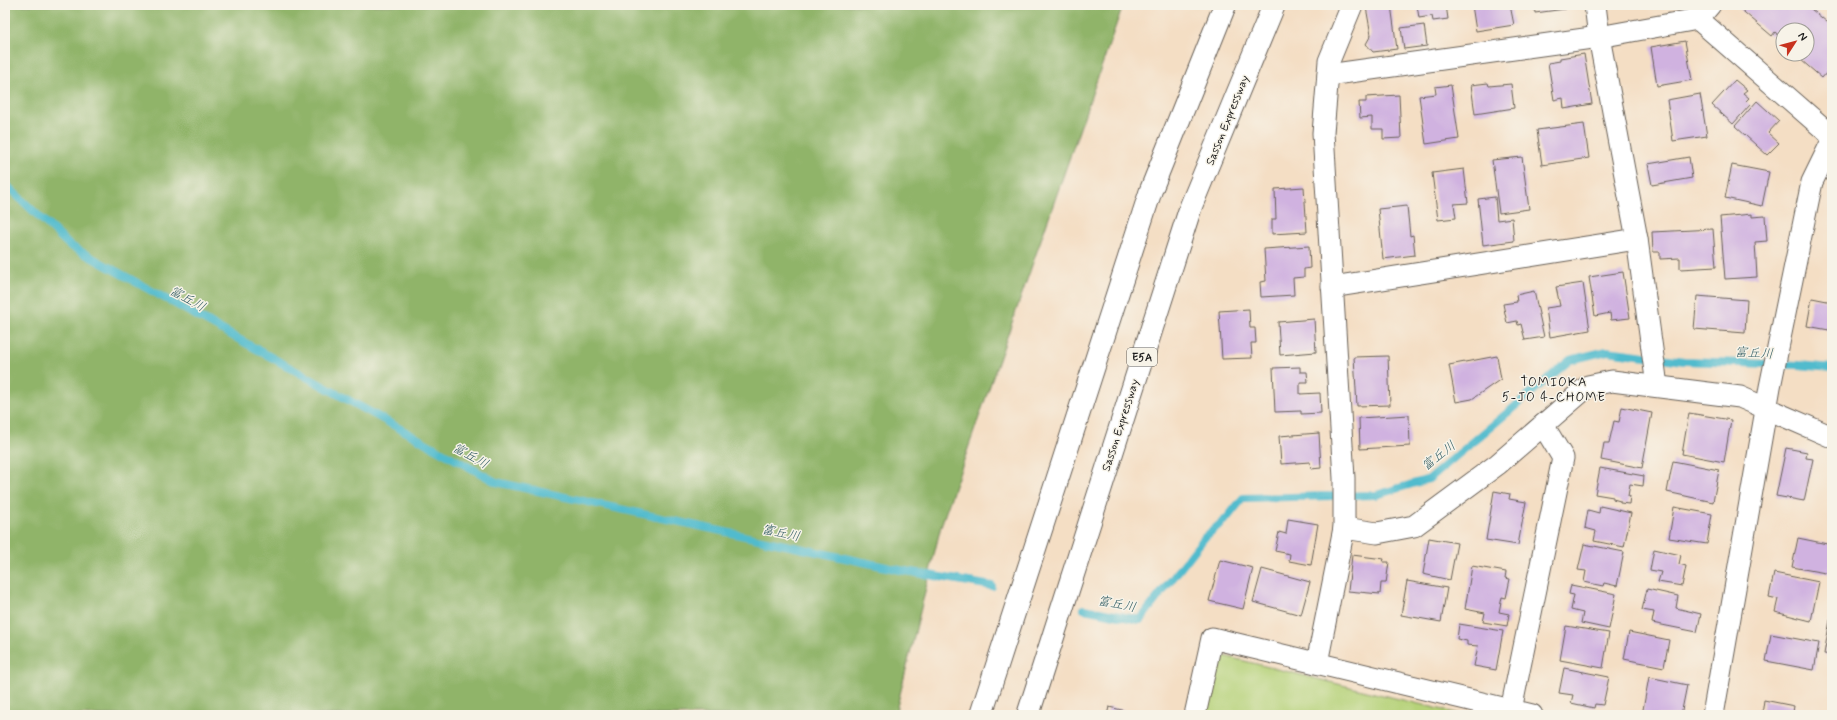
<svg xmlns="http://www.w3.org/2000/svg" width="1837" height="720" font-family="Mynerve,'Klee One',sans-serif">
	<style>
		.green { fill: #b6d279; stroke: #69774a }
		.forest { fill: #90b469; stroke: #566842 }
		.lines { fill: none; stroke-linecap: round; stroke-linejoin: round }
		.stream { stroke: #51bbcd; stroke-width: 8 }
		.building { fill: #d0b2e0 }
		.minor-casing { stroke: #686057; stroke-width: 23 }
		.motorway-casing { stroke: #686057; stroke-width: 24 }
		.minor { stroke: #fff; stroke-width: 21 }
		.motorway { stroke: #fff; stroke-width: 22 }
		.labels { text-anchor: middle; stroke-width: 3; stroke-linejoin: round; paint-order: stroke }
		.shield { fill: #f7f3e8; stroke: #5e5c59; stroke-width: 1 }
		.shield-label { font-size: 11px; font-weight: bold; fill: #1c1c1c }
		.street-label { font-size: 12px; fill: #1c1c1c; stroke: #f7f3e8 }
		.water-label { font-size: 13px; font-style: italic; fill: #315c63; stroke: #f7f3e8 }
		.neighbourhood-label { font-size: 13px; letter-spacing: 1px; fill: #1c1c1c; stroke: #f7f3e8 }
	</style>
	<rect width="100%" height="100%" fill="#f7f3e8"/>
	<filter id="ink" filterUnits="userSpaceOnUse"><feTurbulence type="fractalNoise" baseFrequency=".025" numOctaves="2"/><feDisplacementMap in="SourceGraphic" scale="8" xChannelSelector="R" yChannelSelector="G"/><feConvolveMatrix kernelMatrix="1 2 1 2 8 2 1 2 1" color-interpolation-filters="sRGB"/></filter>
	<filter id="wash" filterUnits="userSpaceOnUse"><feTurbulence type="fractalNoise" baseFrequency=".012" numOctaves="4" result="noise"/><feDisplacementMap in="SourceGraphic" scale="16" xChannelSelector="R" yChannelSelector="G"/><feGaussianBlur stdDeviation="0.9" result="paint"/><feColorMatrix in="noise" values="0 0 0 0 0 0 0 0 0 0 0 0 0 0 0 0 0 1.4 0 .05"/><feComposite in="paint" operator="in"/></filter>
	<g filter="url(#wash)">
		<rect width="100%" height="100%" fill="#f4dec4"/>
		<polygon class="green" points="1224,656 1464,715 1206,715 1216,662"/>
		<polygon class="forest" points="5,5 1123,5 941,526 895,715 5,715"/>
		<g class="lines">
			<g class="stream">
				<polyline points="5,184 69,245 496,482 900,570 992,586"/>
				<polyline points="1084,609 1140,620 1205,537 1227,518 1243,498 1376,495 1429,479 1570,360 1607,351 1684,361 1798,365 1832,368"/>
			</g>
		</g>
		<g id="blocks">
			<g class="building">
				<polygon points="1379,5 1391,5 1397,49 1373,52 1366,44 1371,35 1366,7"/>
				<polygon points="1417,5 1446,5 1448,19 1433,21 1432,16 1419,18"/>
				<polygon points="1472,5 1510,5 1514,25 1476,31"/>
				<polygon points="1534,5 1564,5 1565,9 1535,13"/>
				<polygon points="1739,5 1806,5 1832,26 1832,66 1822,78 1794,54 1807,54 1807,30 1783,30 1783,39 1775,32 1772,36 1738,7"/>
				<polygon points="1424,25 1427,46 1404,49 1401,28"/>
				<polygon points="1685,41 1692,80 1657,86 1651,47"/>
				<polygon points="1584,54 1592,104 1564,109 1563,98 1554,100 1548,63 1560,61 1560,58"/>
				<polygon points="1735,80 1747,90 1743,93 1749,98 1746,101 1750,105 1733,124 1712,105"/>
				<polygon points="1488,83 1489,86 1511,84 1514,108 1475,114 1471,85"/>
				<polygon points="1451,85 1459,139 1426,144 1419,96 1436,94 1435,87"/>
				<polygon points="1700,94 1707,136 1673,141 1667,100"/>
				<polygon points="1399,95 1401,138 1383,139 1383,129 1372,129 1372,117 1360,118 1359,102 1366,102 1366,97"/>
				<polygon points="1757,101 1779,121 1768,133 1779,143 1767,155 1735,126"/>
				<polygon points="1584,124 1589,158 1542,165 1537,130"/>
				<polygon points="1522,157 1529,209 1499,213 1492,160"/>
				<polygon points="1689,157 1692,178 1652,185 1648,164"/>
				<polygon points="1732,165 1769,172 1762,206 1725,198"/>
				<polygon points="1464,169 1468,203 1454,204 1456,218 1438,220 1432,173"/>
				<polygon points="1304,187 1307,232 1272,234 1272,219 1276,219 1275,189"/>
				<polygon points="1495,197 1497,220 1512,218 1514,241 1483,245 1478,199"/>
				<polygon points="1407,206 1410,236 1413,235 1415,255 1383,259 1378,209"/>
				<polygon points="1752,214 1752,217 1765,216 1767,241 1755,242 1757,277 1725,279 1720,217"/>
				<polygon points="1713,229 1716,267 1680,269 1680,258 1660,259 1660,252 1653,252 1652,232"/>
				<polygon points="1309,246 1310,268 1304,269 1304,277 1293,278 1294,295 1261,297 1260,282 1266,281 1264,249"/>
				<polygon points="1623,272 1630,318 1611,320 1610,313 1595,316 1589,277"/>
				<polygon points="1583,283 1590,330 1550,337 1546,308 1560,306 1556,287"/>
				<polygon points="1534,291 1544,337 1525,340 1521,324 1518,325 1517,321 1507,323 1503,304 1517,302 1516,295"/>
				<polygon points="1697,296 1747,300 1745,333 1694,329"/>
				<polygon points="1812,298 1832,302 1832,326 1830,326 1829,330 1807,326"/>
				<polygon points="1249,309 1250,328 1255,328 1256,343 1251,343 1252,358 1222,359 1219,311"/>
				<polygon points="1314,319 1316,352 1280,355 1278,322"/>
				<polygon points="1388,356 1390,405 1357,406 1354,357"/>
				<polygon points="1497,356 1501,379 1472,399 1456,402 1449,365"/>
				<polygon points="1300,367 1300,372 1307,372 1308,382 1300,382 1300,394 1320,393 1321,413 1301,414 1301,411 1275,412 1273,368"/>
				<polygon points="1622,407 1652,413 1642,468 1601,460 1604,443 1609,443 1614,421 1619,422"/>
				<polygon points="1689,413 1731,420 1724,462 1682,454"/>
				<polygon points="1409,415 1410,446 1360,449 1359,418"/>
				<polygon points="1319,433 1321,468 1311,469 1310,462 1281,464 1279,436"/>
				<polygon points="1786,448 1807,452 1806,458 1813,459 1804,501 1776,496"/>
				<polygon points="1673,461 1719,470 1713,502 1667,492"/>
				<polygon points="1600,468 1644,476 1643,486 1630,484 1628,496 1630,496 1629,504 1620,503 1620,501 1613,499 1613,497 1595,494"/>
				<polygon points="1494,491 1510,494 1509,499 1526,502 1518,545 1486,540"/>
				<polygon points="1600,506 1631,513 1624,547 1594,541 1596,531 1585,528 1588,510 1599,513"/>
				<polygon points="1674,507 1712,514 1707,544 1669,538"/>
				<polygon points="1288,519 1318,524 1311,565 1289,561 1290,554 1275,551 1279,532 1286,534"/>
				<polygon points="1429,538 1457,543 1450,580 1423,574"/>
				<polygon points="1798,538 1832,545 1831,574 1792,567"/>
				<polygon points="1584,544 1624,552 1617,586 1604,583 1603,586 1584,582 1586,571 1578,570"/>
				<polygon points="1654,549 1681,555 1679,564 1686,566 1682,586 1658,582 1661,572 1650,570"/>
				<polygon points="1352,555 1384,559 1383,562 1389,562 1386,583 1381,583 1380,594 1348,591"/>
				<polygon points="1220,560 1253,568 1243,609 1209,601"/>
				<polygon points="1472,566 1506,572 1505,578 1510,579 1506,598 1502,597 1499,612 1509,614 1507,626 1483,622 1485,613 1465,609"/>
				<polygon points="1262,569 1310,582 1301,615 1253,602"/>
				<polygon points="1774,573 1819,582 1811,621 1775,612 1778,599 1769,597"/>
				<polygon points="1407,581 1447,588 1441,622 1401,615"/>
				<polygon points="1571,585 1616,594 1609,629 1581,623 1583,613 1571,610 1574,595 1569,594"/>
				<polygon points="1647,589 1678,596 1676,608 1701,614 1697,632 1652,623 1654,612 1642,610"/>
				<polygon points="1830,620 1832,620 1832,655 1824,654"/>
				<polygon points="1459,624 1503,631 1496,670 1474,666 1478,646 1467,645 1467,641 1457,639"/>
				<polygon points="1566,626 1609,633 1603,668 1560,660"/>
				<polygon points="1629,632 1669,640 1664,667 1624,659"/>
				<polygon points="1771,634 1819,643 1814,670 1766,661"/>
				<polygon points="1564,668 1609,677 1603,705 1595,704 1594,708 1571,703 1573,695 1559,693"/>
				<polygon points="1649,677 1687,685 1681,715 1642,715"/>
				<polygon points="1764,700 1794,706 1793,712 1799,713 1799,715 1762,715"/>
				<polygon points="1109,707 1139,714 1139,715 1107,715"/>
			</g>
		</g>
	</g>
	<g filter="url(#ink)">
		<use href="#blocks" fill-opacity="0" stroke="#686057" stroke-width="1"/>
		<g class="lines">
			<g class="minor-casing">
				<g id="minor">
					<polyline points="1595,5 1599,37 1637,239 1657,386"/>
					<polyline points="1698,19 1832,136"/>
					<polyline points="1328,75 1599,37 1698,19 1710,5"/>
					<polyline points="1332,287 1637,239"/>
					<polyline points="1344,528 1377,533 1414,526 1498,464 1588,386 1612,381 1740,397 1832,437"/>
					<polyline points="1317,663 1344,528 1344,478 1323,133 1329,61 1352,5"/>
					<polyline points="1511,710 1563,458 1543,425"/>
					<polyline points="1195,715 1212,638 1532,715"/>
					<polyline points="1713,715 1770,387 1812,182 1832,141"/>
				</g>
			</g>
			<g class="motorway-casing">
				<g id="motorway">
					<polyline points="981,715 1151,190 1225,5"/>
					<polyline points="1028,715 1191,206 1274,5"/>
				</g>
			</g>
			<use href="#minor" class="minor"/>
			<use href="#motorway" class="motorway"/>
		</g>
	</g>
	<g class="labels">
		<rect class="shield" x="1127" y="348" width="30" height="18" rx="3"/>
		<g class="shield-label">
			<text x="1142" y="361">E5A</text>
		</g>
		<g class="street-label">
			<text transform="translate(1227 120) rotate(-68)" y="4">Sasson Expressway</text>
			<text transform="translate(1120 425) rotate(-72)" y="4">Sasson Expressway</text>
		</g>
		<g class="water-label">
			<text transform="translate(188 298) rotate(29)" y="5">富丘川</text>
			<text transform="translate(1754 352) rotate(3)" y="5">富丘川</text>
			<text transform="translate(471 455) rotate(29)" y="5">富丘川</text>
			<text transform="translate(1438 455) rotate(-38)" y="5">富丘川</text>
			<text transform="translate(781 532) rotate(12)" y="5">富丘川</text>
			<text transform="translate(1117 603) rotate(11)" y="5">富丘川</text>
		</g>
		<g class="neighbourhood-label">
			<text x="1554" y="386">TOMIOKA<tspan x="1554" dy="15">5-JO 4-CHOME</tspan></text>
		</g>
	</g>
	<rect width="1837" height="720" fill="none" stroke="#f7f3e8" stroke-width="20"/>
	<g transform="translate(1795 42) rotate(54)"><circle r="19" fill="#f7f3e8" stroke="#9f9d96"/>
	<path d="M0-3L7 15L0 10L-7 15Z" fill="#c8321e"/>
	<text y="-6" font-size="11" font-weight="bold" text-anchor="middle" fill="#1c1c1c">N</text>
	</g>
</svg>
